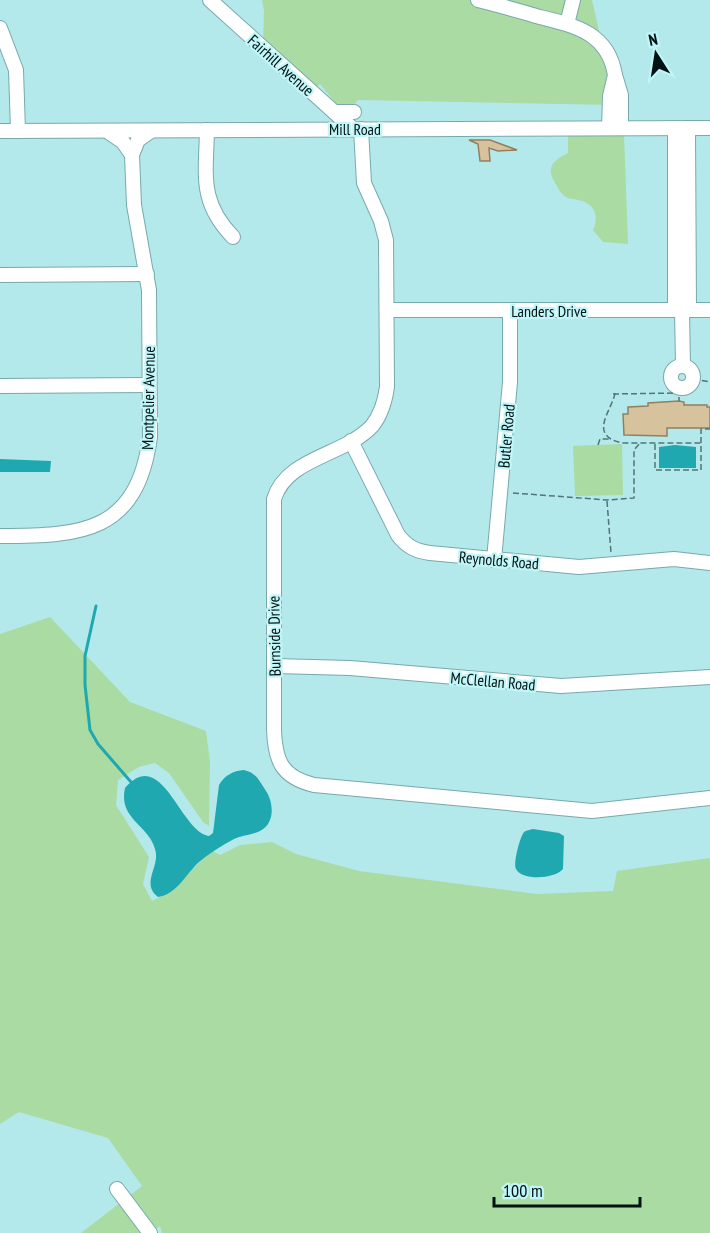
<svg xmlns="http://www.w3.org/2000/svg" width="710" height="1233" font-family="'PT Sans Narrow',sans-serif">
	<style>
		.green { fill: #aadba2 }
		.water { fill: #1fa8b0 }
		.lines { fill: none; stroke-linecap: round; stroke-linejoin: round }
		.stream { stroke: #1fa8b0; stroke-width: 3 }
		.building { fill: #d7c29e; stroke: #937f5e; stroke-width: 1.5 }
		.minor-casing { stroke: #77a9ac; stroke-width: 16 }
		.path { stroke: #527476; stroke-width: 1.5; stroke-dasharray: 6 3; stroke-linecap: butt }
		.minor { stroke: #fff; stroke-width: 14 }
		.labels { text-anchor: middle; stroke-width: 4.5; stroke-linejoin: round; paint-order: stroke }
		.street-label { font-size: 16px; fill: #001112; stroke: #c1f6f9 }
	</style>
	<rect width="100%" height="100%" fill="#b4e9ec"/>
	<g class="green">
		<polygon points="262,0 592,0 616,105 358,100 353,107 339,107 320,84 314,90 263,44 264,11"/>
		<path d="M568,134H624L628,244L603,242L593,230C598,220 597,208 585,202C579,199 572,200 566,197C562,195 559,190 557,186C546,169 550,162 568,153Z"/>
		<polygon points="622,444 623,495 575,496 573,446"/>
		<path d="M50,617L130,702L206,731L210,762L209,826L203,822L169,773L155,763L139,767L118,780L116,805L149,857L143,884L152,901C181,888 189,868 213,851L220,855L240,845L272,842L296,854L359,871L537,894L613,891L617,871L710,858V1233H162L160,1226L150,1233H81L142,1186L108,1138L19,1112L0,1124V634Z"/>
	</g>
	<g class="water">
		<polygon points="675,445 696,447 696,468 659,468 659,447"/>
		<polygon points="0,459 51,461 50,472 0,472"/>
		<path d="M244,770C257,773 259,781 266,791C274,803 275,824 260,831C252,835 242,835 234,839C221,846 210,853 199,862C186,874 177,894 158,897C140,883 161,866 155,849C149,825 118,819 125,788C162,745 180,832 209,836L213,833L219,785C225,775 233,771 244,770Z"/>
		<path d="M533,829L559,833L564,836L563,869C555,879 522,881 516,869C513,863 520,837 524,832C527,830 530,830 533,829Z"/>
	</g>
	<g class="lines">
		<polyline class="stream" points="96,606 85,656 85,685 90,730 98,744 131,782"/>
	</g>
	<g class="building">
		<polygon points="469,140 490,140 517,150 498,151 489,148 490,161 480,161 478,144"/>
		<polygon points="679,401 684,402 684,405 707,405 707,407 710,407 710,428 667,428 667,436 624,435 623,414 628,414 628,407 648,406 648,403"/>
	</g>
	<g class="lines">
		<g class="minor-casing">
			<g id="minor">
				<polyline points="210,0 353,129"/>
				<path d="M478,0C497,5 517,10 536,16C572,25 608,31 615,75"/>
				<polyline points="567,24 573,0"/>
				<polyline points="0,28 16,70 18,131"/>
				<polyline points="334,112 354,112"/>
				<polyline points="609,128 610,96 615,75 621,95 621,128"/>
				<polyline points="675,128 675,310"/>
				<polyline points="688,128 689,310"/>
				<path d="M361,129L364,183L381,221L386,240L387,387C385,401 381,415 372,426C344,456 287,457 274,499V729C275,760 281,777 314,785L592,811L710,798"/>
				<path d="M207,130C206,175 199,202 233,237"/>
				<polyline points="0,131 710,128"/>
				<polyline points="107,131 123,142 132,155 138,140 151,131"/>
				<polyline points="0,275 147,274"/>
				<polyline points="387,310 710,310"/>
				<polyline points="682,310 683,365"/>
				<circle cx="682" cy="377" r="11"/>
				<polyline points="0,386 148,385"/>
				<path d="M351,441L398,535C407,547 416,551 430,553L579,567L674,559L710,563"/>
				<path d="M0,536C82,536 137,533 150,437L149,290L134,205L132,155"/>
				<polyline points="494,560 510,382 510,312"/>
				<polyline points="275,666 350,668 561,686 710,677"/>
				<polyline points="117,1189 150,1233"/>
			</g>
		</g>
		<g class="path">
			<polyline points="693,379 710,382"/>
			<polyline points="679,388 679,401"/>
			<path d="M615,393C612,411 587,435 622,443H701"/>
			<polyline points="613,394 679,393"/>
			<polyline points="655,444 655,470 701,470 701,429 710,429"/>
			<polyline points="598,445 600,439 610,439"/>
			<polyline points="513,493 607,500 634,498 634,450 640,443"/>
			<polyline points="607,501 611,553"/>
		</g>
		<use href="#minor" class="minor"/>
	</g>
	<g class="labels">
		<g class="street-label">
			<text transform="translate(281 65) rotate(42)" y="6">Fairhill Avenue</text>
			<text x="355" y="135">Mill Road</text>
			<text x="549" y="317">Landers Drive</text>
			<text transform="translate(148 398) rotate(-89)" y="6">Montpelier Avenue</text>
			<text transform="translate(506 436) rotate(-85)" y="6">Butler Road</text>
			<text transform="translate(499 560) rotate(5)" y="6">Reynolds Road</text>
			<text transform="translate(274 636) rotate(-91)" y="6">Burnside Drive</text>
			<text transform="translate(493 681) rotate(5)" y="6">McClellan Road</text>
		</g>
	</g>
	<g transform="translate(656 54) rotate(348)" stroke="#c1f6f9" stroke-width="4.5" paint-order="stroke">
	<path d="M0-4.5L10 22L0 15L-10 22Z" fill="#001112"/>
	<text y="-9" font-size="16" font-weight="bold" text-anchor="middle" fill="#001112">N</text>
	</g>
	<path d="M494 1197v9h146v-9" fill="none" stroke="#001112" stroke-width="3"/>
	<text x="503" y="1197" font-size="18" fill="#001112" stroke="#c1f6f9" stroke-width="4.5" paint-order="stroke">100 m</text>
</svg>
